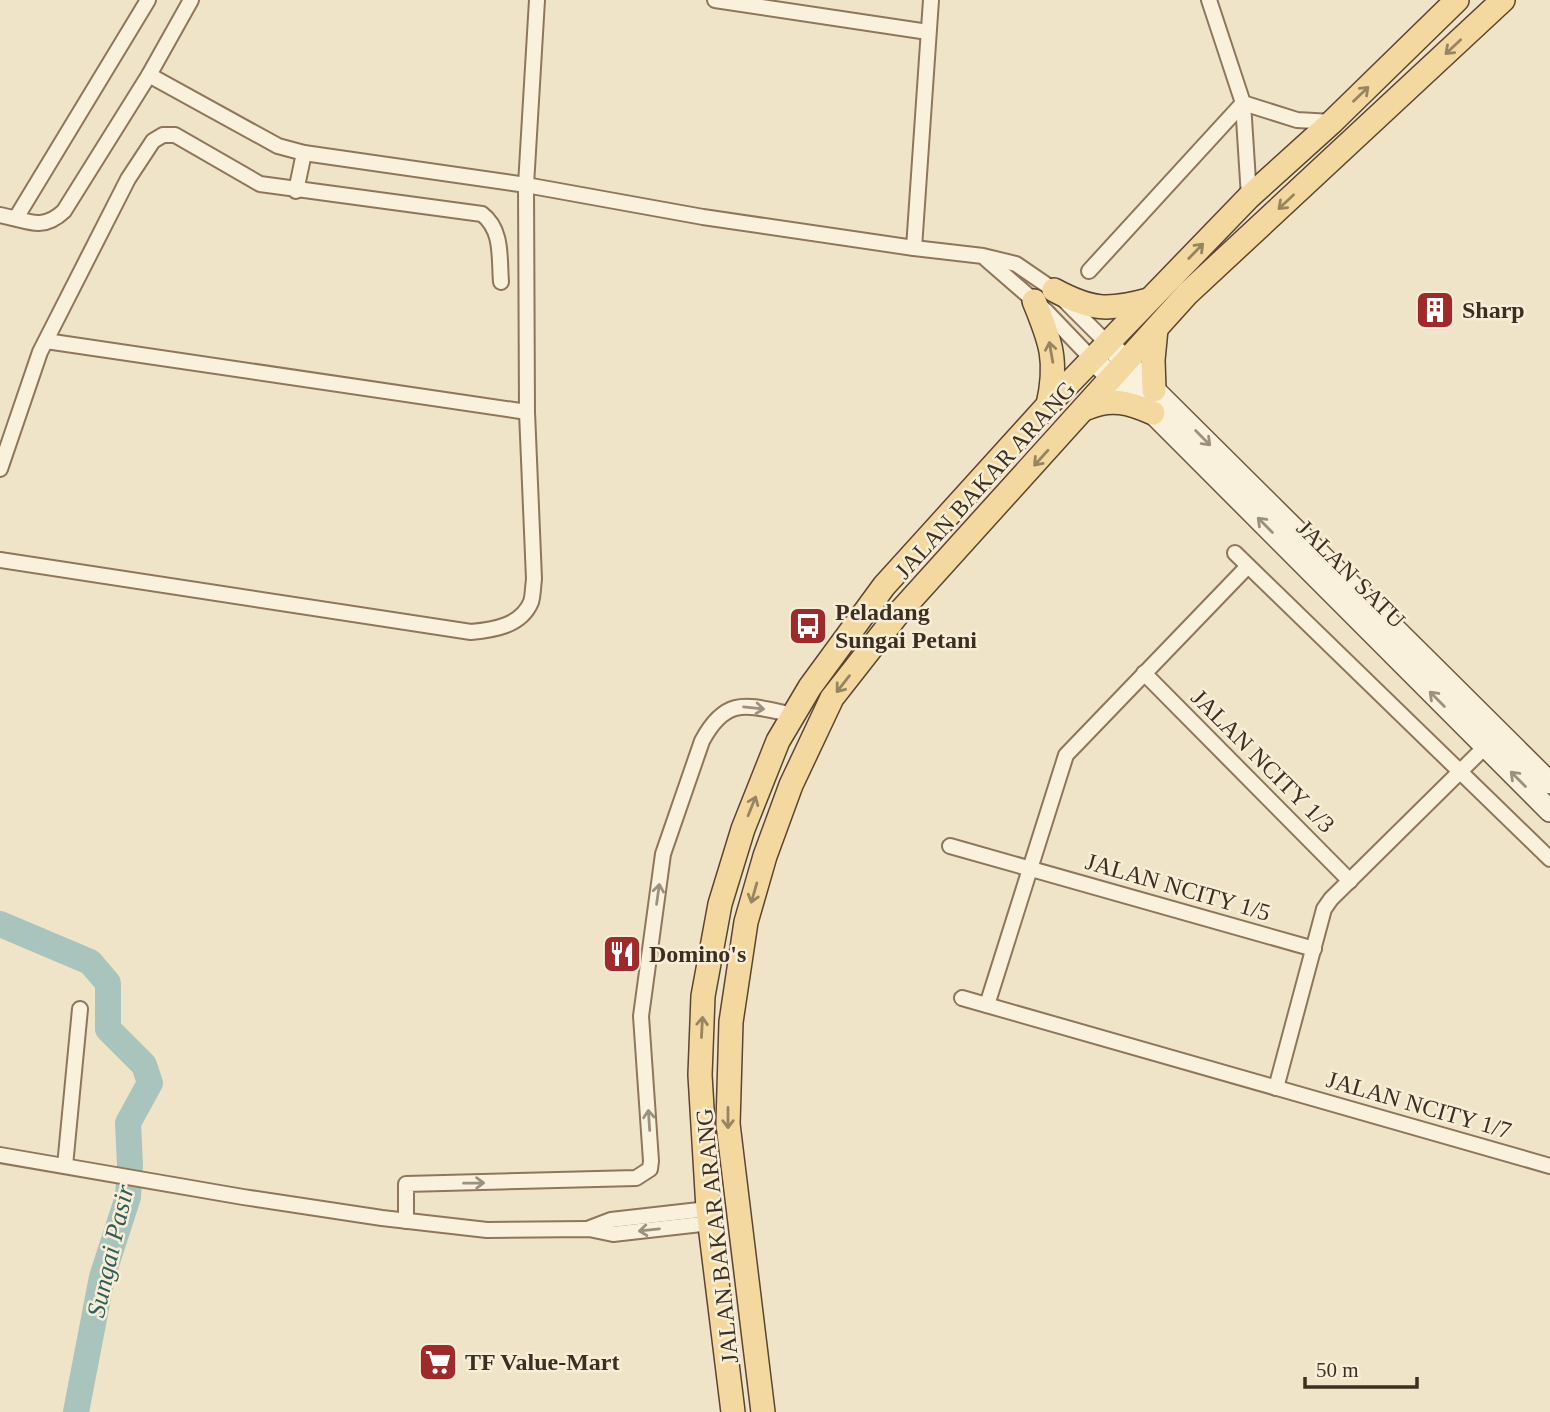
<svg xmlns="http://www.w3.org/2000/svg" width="1550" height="1412" font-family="'Times New Roman',serif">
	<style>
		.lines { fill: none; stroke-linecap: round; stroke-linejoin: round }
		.river { stroke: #a9c4bc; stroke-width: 26 }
		.minor-casing { stroke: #8d765c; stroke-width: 18 }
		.secondary-casing { stroke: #6f573f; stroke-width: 24 }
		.primary-casing { stroke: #5b4430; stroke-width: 26 }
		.minor { stroke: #faf1dc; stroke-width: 14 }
		.secondary { stroke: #faf1dc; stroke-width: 21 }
		.primary { stroke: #f3d9a0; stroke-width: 23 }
		.oneway { stroke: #988460 }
		.oneway2 { stroke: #9c907e }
		.labels { text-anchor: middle; stroke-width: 5; stroke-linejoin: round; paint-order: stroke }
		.poi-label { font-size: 24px; font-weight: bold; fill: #3d2e20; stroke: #f7eed8; text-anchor: start }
		.street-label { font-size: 24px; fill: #3d2e20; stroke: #f7eed8 }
		.water-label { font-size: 26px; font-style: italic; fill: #2f5d5a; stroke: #f7eed8 }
	</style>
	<rect width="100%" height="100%" fill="#f0e4c8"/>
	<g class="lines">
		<polyline class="river" points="0,924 90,962 108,983 108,1029 144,1065 150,1083 128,1123 130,1165 128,1197 102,1277 76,1412"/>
		<g class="minor-casing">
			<g id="minor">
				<polyline points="715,0 928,32"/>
				<polyline points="1209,0 1243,103 1249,197"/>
				<polyline points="149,75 278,146 304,153 526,185 703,217 914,248 983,256 1016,264 1054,290 1108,344"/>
				<polyline points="1243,103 1297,120 1332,122"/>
				<polyline points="296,191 304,153"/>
				<path d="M0,215C27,220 42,232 64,211L149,75L191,0"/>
				<polyline points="16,218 148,0"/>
				<polyline points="914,248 931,0"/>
				<polyline points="986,259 1046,311 1092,359"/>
				<polyline points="1089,271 1243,103"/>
				<polyline points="46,341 527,412"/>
				<path d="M0,469L40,352L128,179L153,141L163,135H175L260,184L482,214C503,230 499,258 501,282"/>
				<polyline points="1235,553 1550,859"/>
				<path d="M0,560L471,632C493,630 521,626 531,602C533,596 533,586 534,579L527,412L526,185L537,0"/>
				<polyline points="1144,673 1350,881"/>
				<polyline points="950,846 1314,949"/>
				<polyline points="962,998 1550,1166"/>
				<polyline points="987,1005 1066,755 1248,566"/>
				<polyline points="1276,1088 1324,909 1331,899 1491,741"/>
				<polyline points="0,1155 243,1197 382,1218 487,1230 589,1229 613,1234 710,1223"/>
				<polyline points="65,1166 80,1009"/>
				<path d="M406,1221V1184L636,1178L650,1169L651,1161L641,1016L663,854L702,741C727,694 749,706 794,715"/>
				<polyline points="590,1228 611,1220 708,1209"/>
			</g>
		</g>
		<g class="secondary-casing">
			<g id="secondary">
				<polyline points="1108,344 1550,783"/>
				<polyline points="1092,359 1153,413 1550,811"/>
			</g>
		</g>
		<g class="primary-casing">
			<g id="primary">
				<path d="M1054,290C1091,310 1108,311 1148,300"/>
				<path d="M1034,301C1051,342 1058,361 1048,405"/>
				<polyline points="1154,390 1153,360 1156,329"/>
				<path d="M1087,408C1111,397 1130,403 1153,413"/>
				<polyline points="733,1412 708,1209 700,1075 703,996 720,904 743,829 778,741 810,687 884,586 1048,405 1249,197 1332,122 1457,0"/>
				<polyline points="763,1412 728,1124 731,1022 746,922 765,856 791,785 832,698 897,615 1187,294 1503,0"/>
			</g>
		</g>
		<use href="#minor" class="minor"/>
		<use href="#secondary" class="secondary"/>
		<use href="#primary" class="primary"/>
	</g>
	<defs><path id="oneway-shaft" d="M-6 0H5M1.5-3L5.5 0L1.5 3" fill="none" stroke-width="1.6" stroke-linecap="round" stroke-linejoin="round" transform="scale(1.75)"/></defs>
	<g class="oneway">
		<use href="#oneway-shaft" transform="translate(1453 47) rotate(137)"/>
		<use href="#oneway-shaft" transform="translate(1361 94) rotate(-44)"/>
		<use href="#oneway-shaft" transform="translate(1286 202) rotate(137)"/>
		<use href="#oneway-shaft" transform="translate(1196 251) rotate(-46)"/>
		<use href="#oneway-shaft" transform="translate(1051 352) rotate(-100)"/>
		<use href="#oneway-shaft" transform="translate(1041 458) rotate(132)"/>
		<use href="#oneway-shaft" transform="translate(843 684) rotate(128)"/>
		<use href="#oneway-shaft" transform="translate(752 806) rotate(-68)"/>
		<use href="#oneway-shaft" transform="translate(754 893) rotate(106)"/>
		<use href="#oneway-shaft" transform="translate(702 1027) rotate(-87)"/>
		<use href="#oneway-shaft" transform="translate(728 1118) rotate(90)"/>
	</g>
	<g class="oneway2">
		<use href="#oneway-shaft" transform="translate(1203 438) rotate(45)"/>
		<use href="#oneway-shaft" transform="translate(1265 525) rotate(-135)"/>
		<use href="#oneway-shaft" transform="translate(1437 699) rotate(-135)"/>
		<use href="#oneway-shaft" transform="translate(754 708) rotate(6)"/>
		<use href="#oneway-shaft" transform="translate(1518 779) rotate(-135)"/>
		<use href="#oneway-shaft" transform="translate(658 894) rotate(-82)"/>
		<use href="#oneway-shaft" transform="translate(649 1120) rotate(-94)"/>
		<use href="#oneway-shaft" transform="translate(474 1183) rotate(-1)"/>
		<use href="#oneway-shaft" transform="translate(649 1230) rotate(174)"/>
	</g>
	<defs>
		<g id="building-square" transform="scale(2.0125)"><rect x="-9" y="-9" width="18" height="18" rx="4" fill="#9e2a2b" stroke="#f7eed8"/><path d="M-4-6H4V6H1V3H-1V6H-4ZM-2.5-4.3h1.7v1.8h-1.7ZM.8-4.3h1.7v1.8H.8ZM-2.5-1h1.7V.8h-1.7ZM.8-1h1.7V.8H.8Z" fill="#fff"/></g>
		<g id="bus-square" transform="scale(2.0125)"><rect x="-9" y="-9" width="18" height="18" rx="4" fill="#9e2a2b" stroke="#f7eed8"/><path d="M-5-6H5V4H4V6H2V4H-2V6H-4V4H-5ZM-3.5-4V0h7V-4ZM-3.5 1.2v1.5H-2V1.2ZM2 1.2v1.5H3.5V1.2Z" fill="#fff"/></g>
		<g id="restaurant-square" transform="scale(2.0125)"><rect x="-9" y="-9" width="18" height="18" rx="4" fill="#9e2a2b" stroke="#f7eed8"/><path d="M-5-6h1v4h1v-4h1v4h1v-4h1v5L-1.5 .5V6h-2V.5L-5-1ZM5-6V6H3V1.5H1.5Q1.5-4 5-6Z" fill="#fff"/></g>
		<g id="supermarket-square" transform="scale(2.0125)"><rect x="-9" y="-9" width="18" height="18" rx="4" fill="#9e2a2b" stroke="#f7eed8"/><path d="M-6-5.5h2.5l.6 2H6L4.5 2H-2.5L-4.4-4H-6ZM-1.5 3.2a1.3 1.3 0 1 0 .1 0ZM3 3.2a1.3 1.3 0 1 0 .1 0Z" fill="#fff"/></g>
	</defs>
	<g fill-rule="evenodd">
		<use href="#building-square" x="1435" y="310"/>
		<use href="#bus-square" x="808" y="626"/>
		<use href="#restaurant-square" x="622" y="954"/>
		<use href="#supermarket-square" x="438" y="1362"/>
	</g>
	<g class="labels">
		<g class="poi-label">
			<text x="1462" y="318">Sharp</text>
			<text x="835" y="620">Peladang<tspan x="835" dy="28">Sungai Petani</tspan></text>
			<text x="649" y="962">Domino's</text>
			<text x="465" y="1370">TF Value-Mart</text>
		</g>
		<g class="street-label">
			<text transform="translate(985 480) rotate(-48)" y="8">JALAN BAKAR ARANG</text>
			<text transform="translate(1351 574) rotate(45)" y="8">JALAN SATU</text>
			<text transform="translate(1263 761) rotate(45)" y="8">JALAN NCITY 1/3</text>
			<text transform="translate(1178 887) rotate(16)" y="8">JALAN NCITY 1/5</text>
			<text transform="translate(1419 1105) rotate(16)" y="8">JALAN NCITY 1/7</text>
			<text transform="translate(717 1236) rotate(-96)" y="8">JALAN BAKAR ARANG</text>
		</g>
		<g class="water-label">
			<text transform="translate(110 1251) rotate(-77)" y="9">Sungai Pasir</text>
		</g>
	</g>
	<path d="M1305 1377v10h112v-10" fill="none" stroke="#3d2e20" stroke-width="3.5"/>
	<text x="1316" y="1377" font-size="21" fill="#3d2e20" stroke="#f7eed8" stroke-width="5" paint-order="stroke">50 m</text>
</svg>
